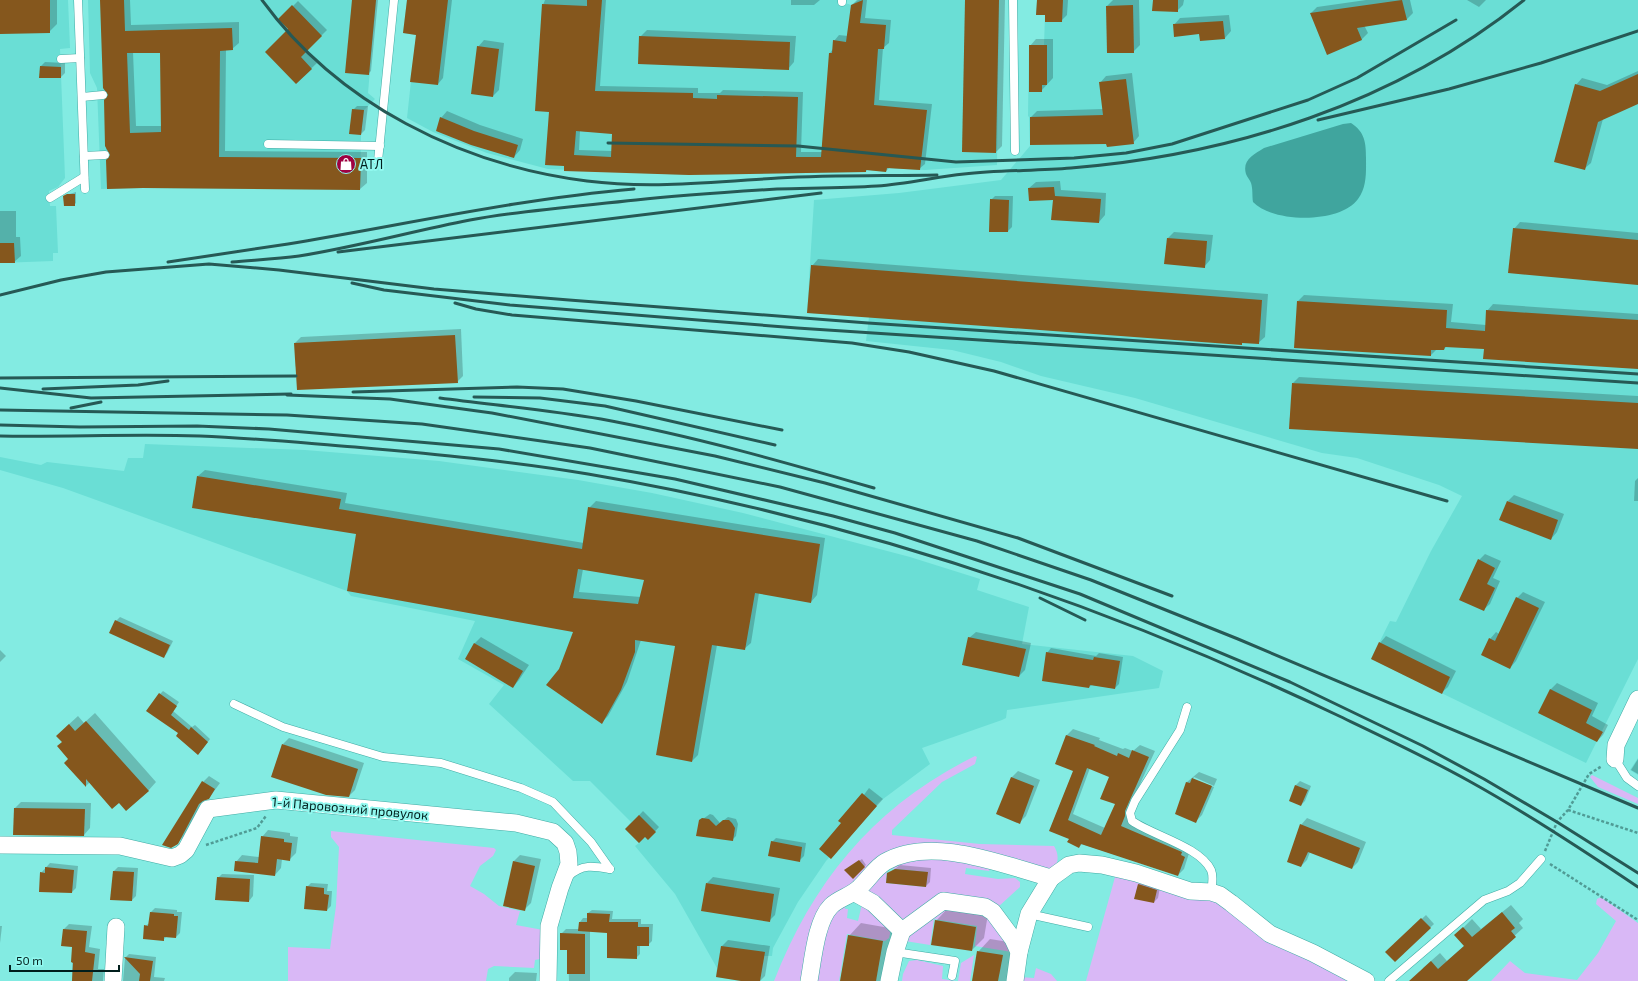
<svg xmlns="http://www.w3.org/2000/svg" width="1638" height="981" font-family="'Exo 2',sans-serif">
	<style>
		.built { fill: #6aded5 }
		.green { fill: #d9b8f6; fill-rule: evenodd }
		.water { fill: #40a59e }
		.shadow { fill: #0003; fill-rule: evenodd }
		.building { fill: #85571d; fill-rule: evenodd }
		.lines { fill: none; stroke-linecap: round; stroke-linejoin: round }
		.lane-casing { stroke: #40aba4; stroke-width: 9 }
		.street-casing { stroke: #40aba4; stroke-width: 18 }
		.path { stroke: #509b95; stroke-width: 2.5; stroke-dasharray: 3 2; stroke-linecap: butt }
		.lane { stroke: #fff; stroke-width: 8 }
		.street { stroke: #fff; stroke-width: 17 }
		.rail { stroke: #265955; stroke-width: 3 }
		.labels { text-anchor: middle; stroke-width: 4; stroke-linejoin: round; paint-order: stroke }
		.poi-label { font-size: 13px; fill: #001e1c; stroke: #91f8ef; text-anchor: start }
		.street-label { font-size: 13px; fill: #001e1c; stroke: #91f8ef }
	</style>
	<rect width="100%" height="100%" fill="#83ebe2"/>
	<g class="built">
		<polygon points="0,0 68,0 70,48 60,49 65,178 58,187 49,191 50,206 56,206 58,253 53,253 53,261 0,263"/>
		<polygon points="88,0 376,0 368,93 375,99 364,110 361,135 360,190 143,188 101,189 97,88 90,73"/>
		<polygon points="407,0 837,0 851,5 859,0 999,0 997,165 925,170 887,168 886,172 867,170 866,172 689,175 548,169 487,153 433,132 407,118 416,35 403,33"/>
		<polygon points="1037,0 1638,0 1638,659 1586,763 1371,659 1390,621 1396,622 1431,551 1462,496 1439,485 1357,458 1322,453 1135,398 1041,376 1001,362 952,350 866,341 869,317 807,313 814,200 899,193 1001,180 1030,146 1029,117 1028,116 1029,45 1044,45 1045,15 1036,15"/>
		<polygon points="145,444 305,450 439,461 578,480 652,493 743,513 910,557 980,579 977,590 1029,607 1022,644 1133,656 1163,671 1159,688 1007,710 1006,718 1002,720 922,748 930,764 879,802 826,861 798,902 773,948 772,956 764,956 741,981 716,977 717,968 675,894 635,846 639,843 625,829 631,822 590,781 573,781 489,704 504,685 458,659 475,621 351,596 347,591 218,544 63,488 0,470 0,457 41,465 47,462 124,471 128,458 143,458"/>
		<polygon points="1638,758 1638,775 1630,770"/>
	</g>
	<g class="green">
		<path d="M975,756L977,757L975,764L942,782L892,830V835L980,844L1054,846C1059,854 1059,863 1053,870L925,848L836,897L803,981H774C814,879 876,805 975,756Z"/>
		<polygon points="1592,775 1638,798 1638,804 1598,787 1590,777"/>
		<polygon points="331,831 494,848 496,850 493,856 480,866 470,886 484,894 499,906 520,911 516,925 543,930 540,959 535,960 534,968 494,966 488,969 486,981 288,981 288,947 330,949 336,906 339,847 331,837"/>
		<path d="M960,857L984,861L991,867L989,871L966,868L965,874L998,879L1015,878L1020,882V887L997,908L980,901L941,894L937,895C927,903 910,923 896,919L866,891C867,886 871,882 874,878C896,853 930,858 960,857ZM887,868L927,872L926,887L886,883Z"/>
		<polygon points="1117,870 1220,903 1356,981 1086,981"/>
		<polygon points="1601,897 1638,923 1638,981 1491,981 1510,961 1525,973 1577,980 1598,953 1616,921 1596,904 1597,899"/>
		<polygon points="846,904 845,909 848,909 847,918 858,921 862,904 891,929 889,938 885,941 847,934 839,981 814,981 830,914"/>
		<polygon points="942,905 984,910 1012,952 975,946 977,926 934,919 930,945 905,941 908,933"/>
		<polygon points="974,955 970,981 958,981 961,963"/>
		<polygon points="917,960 943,966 942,979 956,981 902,981 903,974 909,961"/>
		<polygon points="1036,968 1051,974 1057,981 1020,981 1020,977 1034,978"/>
	</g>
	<path class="water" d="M1351,123C1365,132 1366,143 1366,158C1366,172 1367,187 1358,199C1340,224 1273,223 1253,202C1252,196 1253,189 1251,183C1250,180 1247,177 1246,174C1242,160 1253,155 1264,148L1343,124Z"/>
	<g class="shadow">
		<polygon points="0,0 57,0 57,24 49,32 0,33"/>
		<path d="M101,0H130L131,25L239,22V43L232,49H226L225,151L367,152V183L360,189L143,187L106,149L105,101L110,95ZM161,51L162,126H136L133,52Z"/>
		<polygon points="353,0 378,0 371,71 368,74"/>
		<polygon points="408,0 452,0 443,78 438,84 417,34"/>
		<path d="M545,0H606L600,86L698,88V93H720L723,90L803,92L801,152H822L830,53L833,49L834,41L839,35L848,36L852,5L857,0H867L865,18L891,20L889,43L883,48L879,100L932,104L925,164L919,169L889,168L886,171L868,169L866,171L565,165L550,111L543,5ZM580,131L613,133V151L579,150Z"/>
		<polygon points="791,0 820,0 814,5 791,5"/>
		<polygon points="966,0 1005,0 1002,146 996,152"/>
		<polygon points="1038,0 1068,0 1067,15 1061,21 1046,14"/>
		<polygon points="1113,0 1139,0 1140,45 1133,52 1107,6"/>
		<polygon points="1154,0 1184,0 1183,5 1177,11"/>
		<polygon points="1366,0 1410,0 1413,13 1407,19 1364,25 1368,33 1361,40 1311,13 1317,7"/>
		<polygon points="1467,0 1486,0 1479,7"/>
		<polygon points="298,1 327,30 306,51 317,63 296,83 290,29 280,19"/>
		<polygon points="1229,15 1231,31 1225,38 1200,33 1174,25 1180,18"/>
		<polygon points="647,30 796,36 794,62 788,69 640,37"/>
		<polygon points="1036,39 1053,39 1053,78 1041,91 1030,46"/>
		<polygon points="484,40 504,43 499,90 493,96 478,47"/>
		<polygon points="45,62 65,63 65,73 61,77 40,77 41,66"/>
		<polygon points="1638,71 1638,103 1603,119 1591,163 1584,169 1576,85 1582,78 1607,85"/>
		<polygon points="1132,73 1139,136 1133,143 1107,143 1031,117 1037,111 1103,109 1100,83 1106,76"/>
		<polygon points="357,106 368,106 365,130 361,134 353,110"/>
		<polygon points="447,111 480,125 523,139 520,150 514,157 441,118"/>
		<polygon points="1060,181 1061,190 1106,193 1105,215 1099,222 1029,188 1036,182"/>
		<polygon points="76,192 76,203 74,205 66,195"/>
		<polygon points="995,196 1013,196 1012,227 1008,231 991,200"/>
		<polygon points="0,211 16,211 16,237 20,237 21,256 14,262 0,262"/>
		<polygon points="1520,222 1638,233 1638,284 1514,229"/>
		<polygon points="1174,232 1213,235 1210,260 1204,267 1168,238"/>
		<polygon points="818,259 1268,294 1265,337 1258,343 1244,342 1241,344 812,266"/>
		<polygon points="1304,295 1453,304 1451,322 1486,325 1487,311 1493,304 1638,314 1638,368 1485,348 1447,346 1444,349 1437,349 1431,355 1298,301"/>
		<polygon points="461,329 463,376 457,382 295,343 301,337"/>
		<polygon points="1299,377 1638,396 1638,448 1293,383"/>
		<path d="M205,470L347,493L345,503L584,543L589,508L596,501L825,538L817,595L811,602L759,593L751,643L744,649L717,645L698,755L692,761L676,645L641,640L627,682L608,716L602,722L560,670L575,631L357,534L198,476ZM583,569L645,579L641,597L579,592Z"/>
		<polygon points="1638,478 1638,501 1634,501 1635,481"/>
		<polygon points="1514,495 1564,514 1557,532 1551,539 1508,501"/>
		<polygon points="1485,554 1501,561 1493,578 1500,581 1490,604 1483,610 1479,560"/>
		<polygon points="1523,592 1545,602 1516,661 1510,668 1490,639 1496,632 1499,634 1517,598"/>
		<polygon points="120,617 173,641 167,653 163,657 116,621"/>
		<polygon points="976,632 1031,643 1025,670 1019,676 969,638"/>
		<polygon points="1386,636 1456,671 1448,687 1441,693 1380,643"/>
		<polygon points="481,637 529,665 519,680 513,687 466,659 475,643"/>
		<polygon points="1051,648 1096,656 1099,653 1123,657 1119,684 1115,688 1092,685 1089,687 1047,653"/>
		<polygon points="0,650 6,656 0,662"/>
		<polygon points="1557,683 1598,703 1592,716 1608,725 1603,735 1597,741 1539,712 1551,689"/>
		<polygon points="163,691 179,702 173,711 192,727 195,725 210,739 201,751 179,733 160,694"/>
		<polygon points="95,713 156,782 148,791 119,801 90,782 86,786 69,759 63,741 66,727 78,716 84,723"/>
		<path d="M1073,729L1100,738L1099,740L1123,749L1125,748L1133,751L1140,745L1155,751L1131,804V809L1127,820L1188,846L1190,850L1184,869L1178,875L1082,844L1079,847L1070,838L1050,830L1074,770L1056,763L1067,735ZM1090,768L1110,776L1116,804L1105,828L1073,814Z"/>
		<polygon points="289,738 364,763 355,790 349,796 283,744"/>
		<polygon points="1638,759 1638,774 1631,770"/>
		<polygon points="1018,771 1040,780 1026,816 1020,822 1011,778"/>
		<polygon points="1199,772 1217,779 1214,786 1194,777 1193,779 1214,787 1202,815 1196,821 1176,813 1187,782"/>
		<polygon points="209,776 220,783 209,798 204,799 184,836 177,843 203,782"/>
		<polygon points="1300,781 1311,786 1305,801 1301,805 1290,801 1296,785"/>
		<polygon points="869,788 883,799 831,858 843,823"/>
		<polygon points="21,802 91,803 90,828 84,835 15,808"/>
		<polygon points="643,811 659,827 648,839 645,836 626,829"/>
		<polygon points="710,814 713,815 720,823 728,817 736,819 738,824 736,836 732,840 700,821"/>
		<polygon points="1307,818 1366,842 1358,862 1352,868 1310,852 1307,860 1301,866 1301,825"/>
		<polygon points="268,830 290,833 290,836 298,837 296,853 289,860 282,859 281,868 275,875 236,862 242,855 259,857 262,837"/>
		<polygon points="776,838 806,843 804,856 799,861 772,842"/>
		<polygon points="520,855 541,859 531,903 525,909 514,861"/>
		<polygon points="862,859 866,865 853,877 847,869"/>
		<polygon points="50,863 78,866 76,888 72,892 41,873"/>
		<polygon points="900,865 931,868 930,882 926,886 888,874"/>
		<polygon points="118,867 138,868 136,896 132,900 114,871"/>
		<polygon points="222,874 254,875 253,896 249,901 218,878"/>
		<polygon points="713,877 780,888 775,915 769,921 707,883"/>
		<polygon points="1142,881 1160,887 1158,898 1154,902 1138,885"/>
		<polygon points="311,883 328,884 327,891 332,891 331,906 327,910 307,887"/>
		<polygon points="1511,905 1523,919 1519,923 1523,928 1465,981 1419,981 1423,968 1440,953 1447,961 1465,945 1456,935 1472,919 1481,929"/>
		<polygon points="155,908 177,910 177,912 182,912 180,933 176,937 167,936 163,940 145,926 150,923 151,912"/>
		<polygon points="948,908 988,914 984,938 972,950 936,921"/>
		<polygon points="592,910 613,911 612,919 641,919 641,924 653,924 652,941 648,945 640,945 640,954 636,958 608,932 590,931 590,981 569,981 568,949 561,934 566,929 580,929 580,922 583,918 588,918 588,913"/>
		<polygon points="1426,915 1434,924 1395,961 1387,952"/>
		<polygon points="861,923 895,929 886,981 841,981 849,936"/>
		<polygon points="69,924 92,926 89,947 100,949 98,969 104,969 103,981 72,981 73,946 63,945 64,929"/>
		<polygon points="0,926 2,926 0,943"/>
		<polygon points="990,939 1015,943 1008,981 973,981 978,952"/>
		<polygon points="728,940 770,946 765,976 760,981 749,981 722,946"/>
		<polygon points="129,954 156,957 154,977 165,978 164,981 123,981 125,958"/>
		<polygon points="515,972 537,973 536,981 509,981 509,978"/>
	</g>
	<g class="building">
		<polygon points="0,0 50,0 50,33 0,34"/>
		<path d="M100,0H124L125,31L232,28L233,50L220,51L219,157L361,158L360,190L143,188L107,189L106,160L110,155L105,146L104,100L108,95L103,88ZM127,53H160L161,132L130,133Z"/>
		<polygon points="352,0 376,0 369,75 345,73"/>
		<polygon points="407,0 448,0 438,85 410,82 416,35 403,33"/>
		<path d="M587,0H602L595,91L693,93V98L717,99V95L798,97L796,157H821L829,53H832L833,40L846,42L851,5L863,0L860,23L886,25L884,49H878L874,105L927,110L920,170L887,168L886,172L866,170V172L689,175L564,171V166L545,165L549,112L535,111L542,4L587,6ZM576,131L612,134L611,157L574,155Z"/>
		<polygon points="965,0 999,0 996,153 962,152"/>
		<polygon points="1037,0 1063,0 1062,22 1045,22 1045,15 1036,15"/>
		<polygon points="1153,0 1178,0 1178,12 1152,11"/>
		<polygon points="1402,0 1407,20 1357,28 1362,40 1327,55 1310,13"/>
		<polygon points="292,5 322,36 301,57 312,69 296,84 265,52 288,29 278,19"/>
		<polygon points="1133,5 1134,53 1107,53 1106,6"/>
		<polygon points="1223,21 1225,39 1200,41 1199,34 1174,37 1173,24"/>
		<polygon points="639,36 790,42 789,70 638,64"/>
		<polygon points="1029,45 1047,45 1047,85 1042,85 1042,92 1029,92"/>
		<polygon points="477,46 499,49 493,97 471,94"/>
		<polygon points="40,66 61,67 61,78 39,78"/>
		<polygon points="1638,74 1638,104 1598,122 1585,170 1554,162 1575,84 1600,91"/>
		<polygon points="1126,79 1134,144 1107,147 1106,144 1030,145 1030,117 1103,115 1099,82"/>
		<polygon points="352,109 364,110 361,135 349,134"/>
		<polygon points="440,117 474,131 518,145 514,158 471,145 436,131"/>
		<polygon points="1054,187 1055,196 1101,199 1099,223 1051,220 1053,200 1029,201 1028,188"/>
		<polygon points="67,194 75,194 75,206 64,206 63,196"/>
		<polygon points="990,199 1009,200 1008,232 989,232"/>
		<polygon points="1513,228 1638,240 1638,285 1508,273"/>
		<polygon points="1167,238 1207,241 1205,268 1164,264"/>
		<polygon points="0,243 14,243 15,263 0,263"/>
		<polygon points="811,265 1262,300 1259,344 1242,343 1242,345 807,313"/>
		<polygon points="1297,301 1447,310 1446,328 1485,331 1486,310 1638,320 1638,369 1483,359 1484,349 1445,347 1444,350 1431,350 1431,356 1294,348"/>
		<polygon points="455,335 458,383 297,390 294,343"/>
		<polygon points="1292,383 1638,403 1638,449 1289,429"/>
		<path d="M197,476L341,499L339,509L582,549L588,507L820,544L811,603L755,593L745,650L712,645L692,762L656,755L675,646L635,640V652L621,690L602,724L546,685L559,669L573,632L347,591L356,534L192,508ZM578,569L644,580L638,604L573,598Z"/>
		<polygon points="1507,501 1558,520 1551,540 1499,520"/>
		<polygon points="1478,559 1495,568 1487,584 1495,588 1484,611 1459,600"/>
		<polygon points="1516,597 1539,608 1510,669 1481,655 1489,638 1495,641"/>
		<polygon points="115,620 170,645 164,658 109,633"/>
		<polygon points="968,637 1026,649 1019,677 962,665"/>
		<polygon points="1379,642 1450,677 1442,694 1371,659"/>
		<polygon points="474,643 523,671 513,688 465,659"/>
		<polygon points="1046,652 1093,660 1094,657 1120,661 1115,689 1090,685 1089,688 1042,681"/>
		<polygon points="1550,689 1592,710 1586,723 1603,732 1597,742 1538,713"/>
		<polygon points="159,693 177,706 171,715 189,730 191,727 208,742 198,755 176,736 178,733 146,711"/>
		<polygon points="86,721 149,791 126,811 119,803 112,809 86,779 86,787 64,763 68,759 57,746 62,742 56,736 69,724 75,731"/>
		<path d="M1066,735L1095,745L1094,746L1117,756L1118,753L1129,758L1132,750L1149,757L1125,811V816L1121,826L1182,852L1181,855L1185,857L1178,876L1081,844L1079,848L1067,842L1069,839L1049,831L1073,771L1055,764ZM1087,768L1109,777L1100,799L1115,804L1101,835L1068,820Z"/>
		<polygon points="282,744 358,769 349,797 326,795 271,777"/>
		<polygon points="1011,777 1034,786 1020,824 996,814"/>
		<polygon points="1192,778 1212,786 1196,823 1175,814 1186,782 1190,783"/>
		<polygon points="202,781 215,789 209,799 203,801 199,804 178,844 171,848 162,845"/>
		<polygon points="1295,785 1308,790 1301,806 1289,801"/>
		<polygon points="862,793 877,806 831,859 819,849 841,823 838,821"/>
		<polygon points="14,808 85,809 84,836 13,835"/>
		<polygon points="639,815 656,832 648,840 645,837 639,843 625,829"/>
		<polygon points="702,818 709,819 716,826 723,820 729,820 732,823 735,828 733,841 696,836 699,820"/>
		<polygon points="1300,824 1360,848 1352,869 1308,852 1301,867 1287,862"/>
		<polygon points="261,836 284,839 284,842 292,843 290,861 277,859 275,876 234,871 235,861 258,863"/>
		<polygon points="771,841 802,847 800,862 768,856"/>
		<polygon points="859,860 865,867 853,879 844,870"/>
		<polygon points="513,861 535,866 525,911 503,906"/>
		<polygon points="45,867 74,870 72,893 39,892 40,872 45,873"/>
		<polygon points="895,869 928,872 926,887 886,883 887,873"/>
		<polygon points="113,871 134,872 132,901 110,900"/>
		<polygon points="217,877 250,879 249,902 215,900"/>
		<polygon points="706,883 774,894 770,922 701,911"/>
		<polygon points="1138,884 1157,890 1154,903 1134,899"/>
		<polygon points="306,886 324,888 324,894 329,895 327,911 304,909"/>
		<polygon points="150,912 174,914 174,916 178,916 176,938 164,937 164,941 143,939 144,925 148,926"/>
		<polygon points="1502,912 1515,928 1511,931 1516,937 1467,981 1409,981 1431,961 1438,969 1464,946 1454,935 1463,927 1472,937"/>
		<polygon points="587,913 610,914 609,922 638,922 638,927 649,927 649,946 637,946 637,959 607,958 607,933 578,931 579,922 587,922"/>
		<polygon points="1421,918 1431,928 1395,962 1385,952"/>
		<polygon points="935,920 976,927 972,951 931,945"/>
		<polygon points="63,929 87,931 85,952 95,954 92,981 72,981 73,963 71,962 72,947 61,946"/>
		<polygon points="560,933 585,934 585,974 567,974 567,950 560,950"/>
		<polygon points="848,935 883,941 876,981 840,981"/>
		<polygon points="721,946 765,952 760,981 741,981 716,977"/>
		<polygon points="977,951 1003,955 998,981 972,981"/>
		<polygon points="124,957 153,961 150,981 139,981 140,974"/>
	</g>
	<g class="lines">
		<g class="lane-casing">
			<g id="lane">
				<polyline points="78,0 85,189"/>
				<polyline points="1013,0 1015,151"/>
				<polyline points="842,2 842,0"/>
				<polyline points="61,59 80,58"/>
				<polyline points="82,97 103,95"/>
				<polyline points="268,144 380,146"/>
				<polyline points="84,156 105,155"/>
				<polyline points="378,161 394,0"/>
				<polyline points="50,198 84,177"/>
				<polyline points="234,704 283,727 383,757 441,763 521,788 553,802 591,842 610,869"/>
				<path d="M1187,707L1180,730L1135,801L1130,813L1132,821C1154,836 1200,847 1211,870C1214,877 1212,885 1211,892"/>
				<polyline points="1615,759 1627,778 1638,786"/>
				<path d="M569,876C582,864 593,866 610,869"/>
				<polyline points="1029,914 1088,927"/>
				<polyline points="895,952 955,961 952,976"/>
				<polyline points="1389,981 1484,900 1508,891 1520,883 1541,859"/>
			</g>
		</g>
		<g class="street-casing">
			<g id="street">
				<polyline points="1615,759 1616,745 1638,699"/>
				<polyline points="0,845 120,846 172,858 180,855 186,850 208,809 276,800 516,823 553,832 565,843 568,852 569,864 560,888 549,926 548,981"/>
				<polyline points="855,893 873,903 902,931"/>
				<polyline points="1019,952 1029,914 1051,878"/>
				<polyline points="113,981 116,927"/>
				<path d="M809,981C813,960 816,921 831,906C839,898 851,896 859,888C868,880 875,868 885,862C932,835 1003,865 1051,878L1069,865L1079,863L1102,865L1136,873L1190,891L1211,892L1220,895L1231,903L1270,934L1313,953L1366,981"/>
				<polyline points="889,981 895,952 902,931 943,901 985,907 993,912 1013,939 1019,952 1015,981"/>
			</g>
		</g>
		<g class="path">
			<polyline points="1568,810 1638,833"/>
			<polyline points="206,845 257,828 266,816"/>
			<polyline points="1545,851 1557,822 1568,810 1589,774 1602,766"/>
			<polyline points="1550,864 1638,920"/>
		</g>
		<use href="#lane" class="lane"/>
		<use href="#street" class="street"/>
		<g class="rail">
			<path d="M262,0C338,104 461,165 587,181C650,189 715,182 778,178C831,175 884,176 937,175"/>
			<polyline points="1318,120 1449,89 1541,63 1638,31"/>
			<polyline points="608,143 798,146 956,162 1074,158 1126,153 1172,144 1308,100 1357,78 1456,20"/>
			<polyline points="338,252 821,193"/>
			<path d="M168,262C208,256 248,250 288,244C403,225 518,199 634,189"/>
			<path d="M232,262C254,260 277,259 299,256C356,247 413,231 470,220C524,210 581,206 636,200C683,195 730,192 777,189C810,188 844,188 877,186C907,184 935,177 964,174C999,170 1035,171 1071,168C1233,155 1396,103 1524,0"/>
			<polyline points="352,283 384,290 510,305 797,328 1638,383"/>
			<polyline points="0,295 61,280 106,272 209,264 279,270 434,289 569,300 868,323 1638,374"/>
			<polyline points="455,303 476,309 512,315 852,343 909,352 994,371 1447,501"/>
			<polyline points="0,378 296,376"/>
			<polyline points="0,388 91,398 291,394"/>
			<polyline points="43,389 138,385 168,381"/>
			<polyline points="353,392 517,387 563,389 636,401 782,430"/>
			<polyline points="287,395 390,399 448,407 492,413 715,456 825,483 1018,538 1172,596"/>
			<polyline points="474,397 540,398 605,406 775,445"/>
			<path d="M440,398C493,405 548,410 601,419C693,436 784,462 874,488"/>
			<polyline points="71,408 101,402"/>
			<polyline points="0,410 287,415 422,424 590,448 780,487 977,541 1091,580 1238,639 1638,808"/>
			<polyline points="0,425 80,427 197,426 269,429 499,449 675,479 833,516 895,533 1080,594 1290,682 1423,746 1484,779 1557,822 1638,873"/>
			<path d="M0,436C66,437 133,434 200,436C252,438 303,443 355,447C433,454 511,461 588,474C847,518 1100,602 1337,715C1381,736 1426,757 1469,781C1527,813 1583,850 1638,887"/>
			<polyline points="1040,598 1085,620"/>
		</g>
	</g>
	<defs>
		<g id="shop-disc" transform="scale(1)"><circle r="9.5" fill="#9f0141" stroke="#91f8ef"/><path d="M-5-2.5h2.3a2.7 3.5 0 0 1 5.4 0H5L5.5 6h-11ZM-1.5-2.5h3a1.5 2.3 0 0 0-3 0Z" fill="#fff"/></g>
	</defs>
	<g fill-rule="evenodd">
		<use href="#shop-disc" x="346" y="164"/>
	</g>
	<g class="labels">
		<g class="poi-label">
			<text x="360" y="169">АТЛ</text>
		</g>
		<g class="street-label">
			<text transform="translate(350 808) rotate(5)" y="5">1-й Паровозний провулок</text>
		</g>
	</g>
	<path d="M10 965v6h109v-6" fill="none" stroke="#001e1c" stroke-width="2"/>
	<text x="16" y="965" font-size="12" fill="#001e1c" stroke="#91f8ef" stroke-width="3" paint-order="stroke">50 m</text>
</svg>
